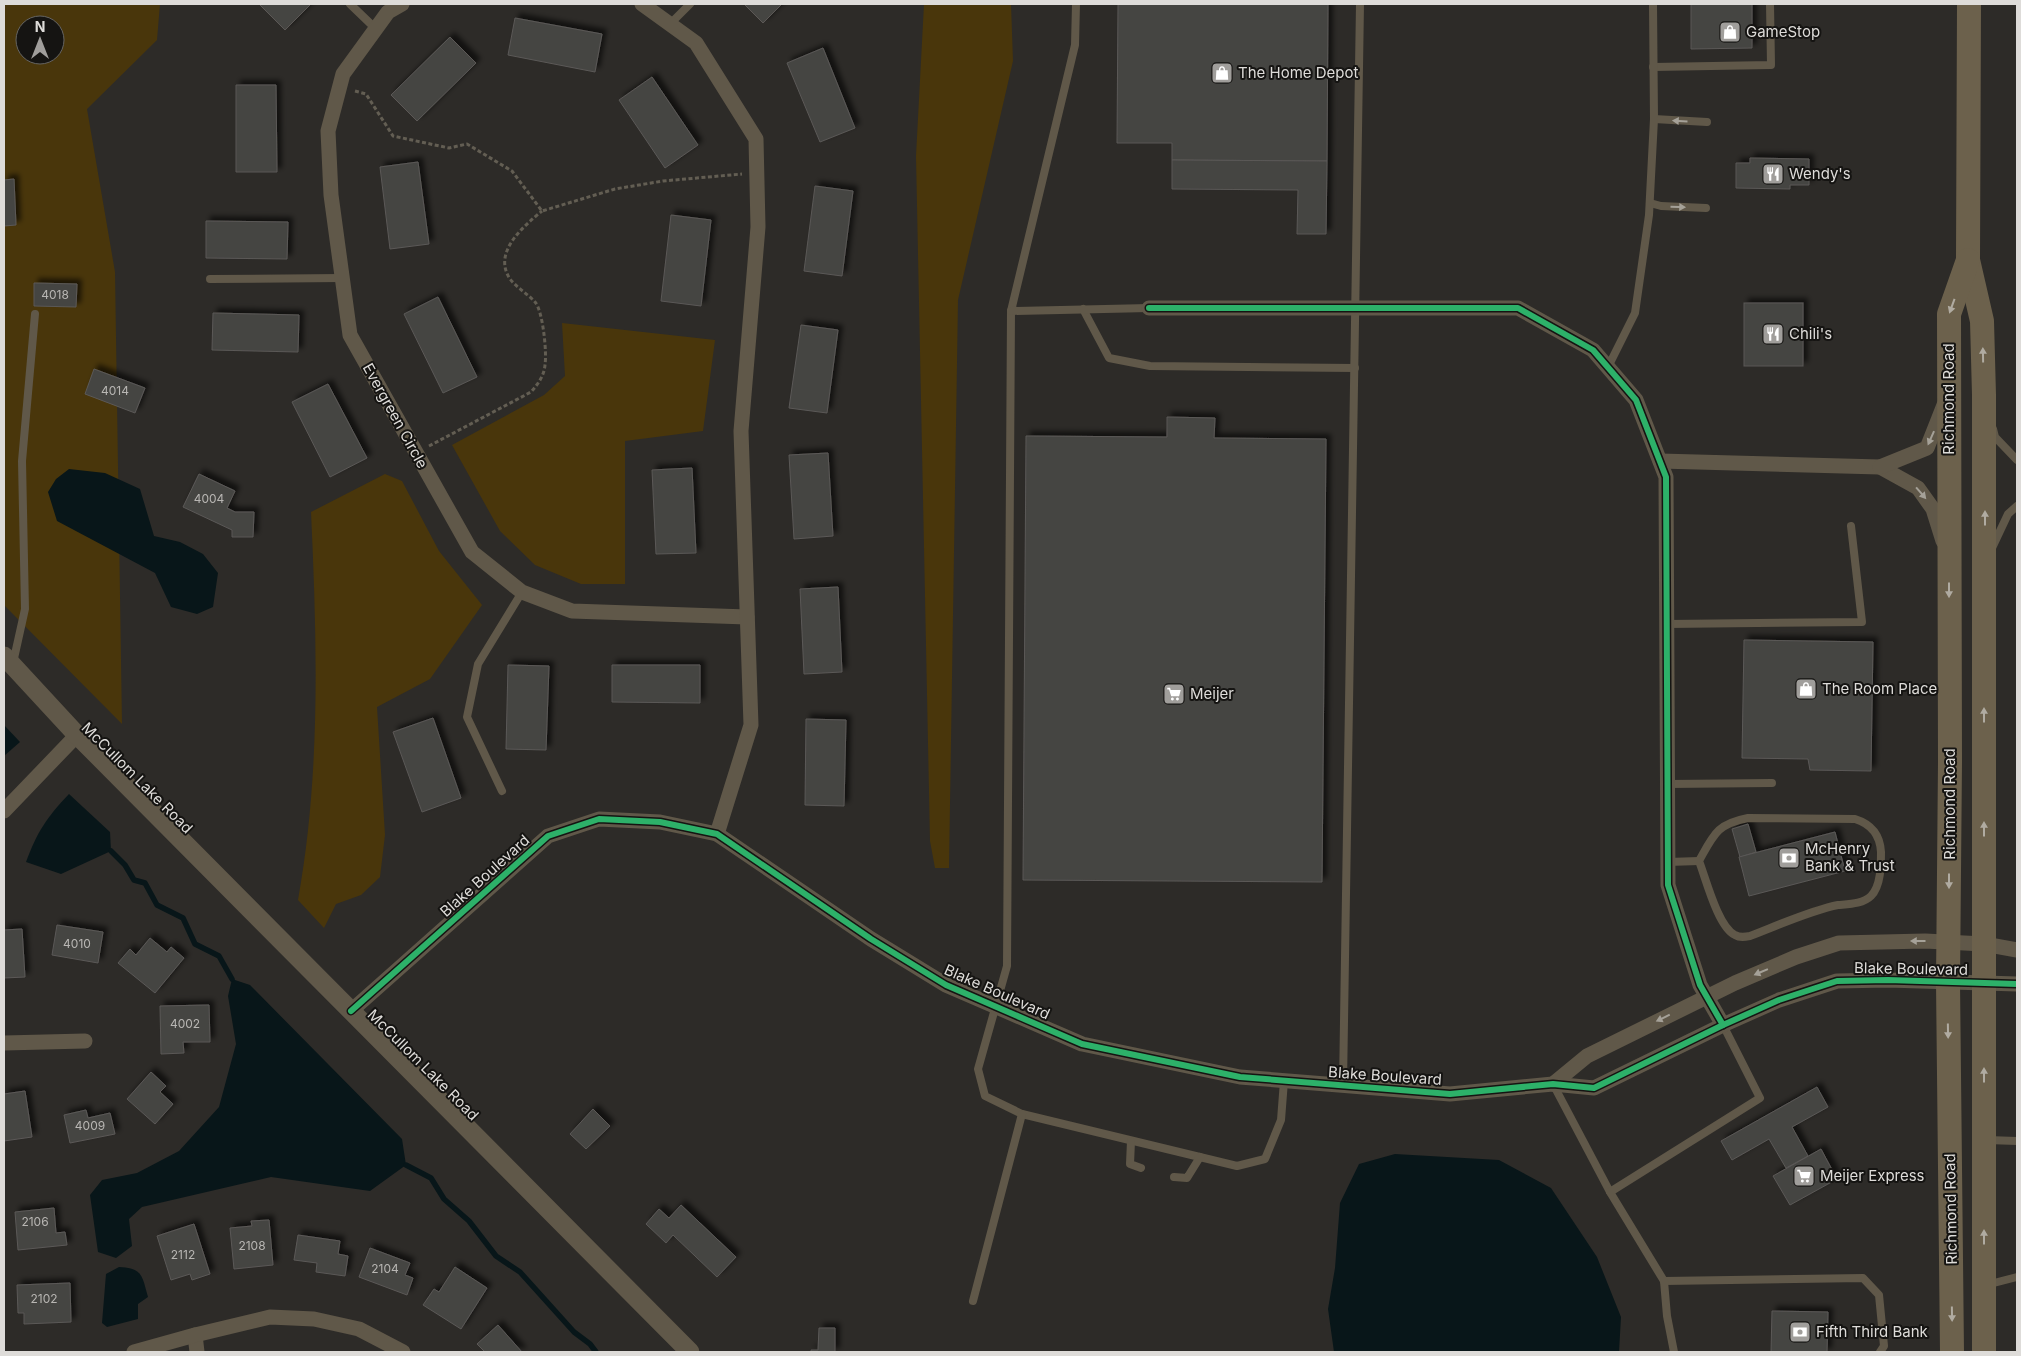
<svg xmlns="http://www.w3.org/2000/svg" width="2021" height="1356" font-family="Inter,sans-serif">
	<style>
		.green { fill: #49360b; fill-rule: evenodd }
		.water { fill: #081619 }
		.lines { fill: none; stroke-linecap: round; stroke-linejoin: round }
		.stream { stroke: #081619; stroke-width: 5.5 }
		.building { fill: #454442; stroke: #5b5957; filter: url(#shadow) }
		.path { stroke: #635e53; stroke-width: 3; stroke-dasharray: 4 2.5; stroke-linecap: butt }
		.service { stroke: #605849; stroke-width: 8 }
		.minor { stroke: #605849; stroke-width: 15 }
		.tertiary { stroke: #605849; stroke-width: 19 }
		.primary { stroke: #6c614c; stroke-width: 24 }
		.cycleway-casing { stroke: #151412; stroke-width: 9 }
		.cycleway { stroke: #2db169; stroke-width: 6 }
		.oneway { fill: #a5a198 }
		.oneway2 { fill: #b0aba1 }
		.labels { text-anchor: middle; stroke-width: 4; stroke-linejoin: round; paint-order: stroke }
		.number-label { font-size: 12px; fill: #b8b6b3 }
		.poi-label { font-size: 15px; fill: #dedcd9; stroke: #151412; text-anchor: start }
		.street-label { font-size: 15px; fill: #dedcd9; stroke: #151412 }
	</style>
	<defs>
		<filter id="shadow"><feDropShadow dx="4.5" dy="-4.5" stdDeviation="2.5" flood-color="#0009"/></filter>
	</defs>
	<rect width="100%" height="100%" fill="#2d2b28"/>
	<g class="green">
		<path d="M4,4H160L157,40L87,109L115,272L122,724L4,605ZM25,25H55V55H25Z"/>
		<polygon points="924,4 1011,4 1013,61 958,300 949,868 935,868 930,841 916,156"/>
		<polygon points="562,323 715,340 703,431 625,441 625,584 581,584 535,565 500,531 452,445 544,395 565,376"/>
		<path d="M385,474L402,481L439,551L482,605L430,679L377,707L385,835L380,877L361,895L336,904L324,928L298,900C321,772 317,642 311,512Z"/>
	</g>
	<g class="water">
		<polygon points="69,469 105,473 140,489 154,536 180,542 203,554 218,573 213,607 197,614 171,607 155,573 57,521 48,492 56,479"/>
		<polygon points="4,725 20,742 4,756"/>
		<path d="M69,794L110,832L111,851L61,874L26,862C37,832 47,817 69,794Z"/>
		<polygon points="232,979 250,985 402,1139 406,1165 370,1191 271,1177 142,1207 129,1219 132,1246 116,1258 98,1252 90,1195 102,1180 137,1173 179,1151 219,1107 236,1044 228,996"/>
		<polygon points="1395,1154 1499,1160 1551,1188 1597,1257 1621,1317 1619,1352 1334,1352 1328,1309 1335,1268 1340,1203 1359,1164"/>
		<path d="M119,1267C143,1268 142,1276 148,1297L138,1304V1319L107,1327L102,1323L106,1274Z"/>
	</g>
	<g class="lines">
		<g class="stream">
			<polyline points="111,851 125,865 134,880 145,883 157,905 183,918 195,944 219,956 232,979"/>
			<polyline points="406,1165 431,1178 444,1199 469,1221 496,1256 520,1272 574,1332 590,1344 596,1352"/>
		</g>
	</g>
	<g class="building">
		<polygon points="259,4 311,4 285,30"/>
		<polygon points="744,4 782,4 763,23"/>
		<polygon points="1118,4 1328,4 1327,161 1172,160 1172,143 1117,143"/>
		<polygon points="1691,4 1752,4 1752,48 1691,49"/>
		<polygon points="515,18 602,34 595,72 508,55"/>
		<polygon points="450,37 476,63 417,121 391,95"/>
		<polygon points="823,48 855,128 820,142 787,63"/>
		<polygon points="652,77 698,145 665,168 619,100"/>
		<polygon points="236,85 276,85 277,172 236,172"/>
		<polygon points="1750,158 1809,159 1809,185 1790,185 1790,189 1736,188 1736,163 1750,163"/>
		<polygon points="1172,160 1327,161 1326,234 1297,234 1298,190 1172,189"/>
		<polygon points="418,162 429,244 390,249 380,167"/>
		<polygon points="14,179 16,225 4,226 4,180"/>
		<polygon points="815,186 853,191 842,276 804,271"/>
		<polygon points="671,215 711,220 701,306 661,301"/>
		<polygon points="206,221 288,222 287,259 206,258"/>
		<polygon points="34,283 77,284 76,307 34,306"/>
		<polygon points="438,297 477,377 443,393 404,314"/>
		<rect x="1744" y="303" width="59" height="63"/>
		<polygon points="213,313 299,315 298,352 212,350"/>
		<polygon points="801,325 838,330 827,413 789,408"/>
		<polygon points="94,369 145,388 135,413 85,394"/>
		<polygon points="328,384 367,458 330,477 292,402"/>
		<polygon points="1167,417 1215,418 1214,438 1326,439 1322,882 1023,880 1026,436 1167,437"/>
		<polygon points="828,453 833,536 794,539 789,455"/>
		<polygon points="692,468 696,553 656,554 652,470"/>
		<polygon points="199,474 235,491 227,508 235,512 254,512 253,537 232,537 232,530 183,507"/>
		<polygon points="838,587 842,672 804,674 800,589"/>
		<polygon points="1744,640 1873,642 1871,771 1810,770 1808,759 1742,758"/>
		<polygon points="508,665 549,666 546,750 506,749"/>
		<polygon points="612,665 700,665 700,703 612,702"/>
		<polygon points="433,718 461,798 422,812 393,732"/>
		<polygon points="806,719 846,720 844,806 805,805"/>
		<polygon points="1748,824 1756,852 1740,857 1732,829"/>
		<polygon points="1835,832 1845,871 1749,896 1739,857"/>
		<polygon points="57,925 103,932 98,963 52,955"/>
		<polygon points="22,929 25,977 4,978 4,930"/>
		<polygon points="150,938 167,952 171,947 184,958 155,993 118,963 130,949 136,955"/>
		<polygon points="209,1005 210,1042 183,1042 184,1053 161,1054 160,1006"/>
		<polygon points="151,1072 166,1086 160,1092 173,1104 155,1124 127,1099"/>
		<polygon points="1817,1087 1828,1107 1792,1127 1808,1156 1786,1168 1769,1139 1732,1160 1721,1141"/>
		<polygon points="25,1091 32,1137 4,1141 4,1094"/>
		<polygon points="593,1109 610,1126 586,1149 570,1134"/>
		<polygon points="86,1110 88,1118 110,1113 115,1134 70,1143 64,1115"/>
		<polygon points="1821,1149 1837,1179 1790,1205 1773,1176"/>
		<polygon points="681,1205 736,1257 717,1277 673,1235 666,1243 646,1224 659,1209 669,1218"/>
		<polygon points="54,1208 56,1233 65,1232 67,1245 18,1250 15,1212"/>
		<polygon points="269,1220 273,1265 234,1269 230,1228 252,1226 251,1221"/>
		<polygon points="194,1224 210,1274 192,1280 190,1274 171,1280 157,1236"/>
		<polygon points="298,1235 340,1241 338,1254 348,1256 345,1276 316,1272 317,1263 294,1260"/>
		<polygon points="370,1248 410,1263 405,1275 413,1278 407,1295 359,1277"/>
		<polygon points="455,1267 487,1288 461,1329 423,1305 434,1289 439,1292"/>
		<polygon points="70,1283 71,1322 24,1324 24,1313 18,1313 17,1285"/>
		<polygon points="1772,1311 1828,1312 1827,1352 1771,1352"/>
		<polygon points="498,1325 522,1352 485,1352 477,1344"/>
		<polygon points="819,1328 835,1328 835,1352 811,1352 811,1350 818,1350"/>
	</g>
	<g class="lines">
		<g class="path">
			<polyline points="355,91 366,94 393,136 449,148 467,144 512,171 542,211 615,189 663,181 742,174"/>
			<path d="M429,446L531,392C538,384 544,376 545,365C547,353 543,311 535,302C528,294 517,288 510,279C492,252 524,226 542,211"/>
		</g>
		<g class="service">
			<polyline points="350,4 376,29"/>
			<polyline points="1076,4 1075,45 1011,311 1007,966 978,1069 985,1096 1022,1114 1237,1166 1265,1159 1281,1120 1284,1081"/>
			<polyline points="670,24 690,4"/>
			<polyline points="1653,67 1771,65 1770,4"/>
			<polyline points="1654,119 1707,122"/>
			<polyline points="1650,203 1661,206 1706,208"/>
			<polyline points="210,279 342,278"/>
			<polyline points="1083,309 1109,358 1150,366 1355,368"/>
			<polyline points="1011,311 1149,308"/>
			<polyline points="1608,367 1635,313 1649,215 1654,119 1653,4"/>
			<polyline points="1993,429 1995,437 2017,460"/>
			<polyline points="1992,548 2008,514 2017,506"/>
			<polyline points="1667,624 1862,622 1851,526"/>
			<polyline points="13,663 25,609 22,461 35,314"/>
			<polyline points="1668,784 1772,783"/>
			<polyline points="502,791 467,717 478,664 522,592"/>
			<path d="M1748,818L1855,819C1871,824 1880,834 1881,852C1881,865 1881,886 1871,896C1863,904 1849,904 1838,905C1812,910 1776,926 1750,936C1745,937 1740,938 1735,935C1718,927 1706,879 1699,861C1714,834 1717,824 1748,818Z"/>
			<polyline points="1668,862 1699,861"/>
			<polyline points="1553,1084 1610,1192"/>
			<polyline points="1343,1085 1360,4"/>
			<polyline points="1987,1140 2017,1141"/>
			<polyline points="1131,1141 1130,1164 1141,1168"/>
			<polyline points="1174,1177 1187,1178 1200,1157"/>
			<polyline points="1664,1281 1863,1278 1879,1295 1884,1346 1880,1352"/>
			<polyline points="1986,1285 2017,1277"/>
			<polyline points="973,1301 1022,1114"/>
			<polyline points="1674,1352 1667,1316 1664,1281 1610,1192 1760,1098 1723,1025"/>
		</g>
		<g class="minor">
			<polyline points="402,4 388,12 343,74 328,131 331,195 350,335 472,552 522,592 572,611 747,617"/>
			<polyline points="642,4 696,43 756,139 758,227 741,431 751,725 717,834"/>
			<polyline points="1149,308 1518,308 1593,350 1636,400 1666,477 1668,885 1700,985 1723,1025"/>
			<polyline points="1660,461 1880,467 1918,488 1933,509 1943,541"/>
			<polyline points="1880,467 1927,448 1944,405"/>
			<polyline points="4,811 77,735"/>
			<polyline points="351,1011 548,836 599,819 660,822 717,834 871,939 946,985 1082,1044 1240,1077 1450,1094 1553,1084 1594,1088 1723,1025 1779,1000 1837,981 1888,980 2017,984"/>
			<polyline points="4,1043 85,1041"/>
			<polyline points="1553,1084 1587,1056 1735,983 1796,957 1839,943 1925,941 1984,944 2017,950"/>
			<polyline points="195,1335 197,1352"/>
			<polyline points="134,1352 195,1335 270,1317 314,1319 359,1329 403,1352"/>
		</g>
		<polyline class="tertiary" points="4,656 77,735 690,1352"/>
		<g class="primary">
			<polyline points="1969,4 1968,260 1982,321 1984,395 1984,1352"/>
			<polyline points="1952,1352 1948,982 1950,762 1949,314 1968,260"/>
		</g>
		<g class="cycleway-casing">
			<g id="cycleway">
				<polyline points="1149,308 1518,308 1593,350 1636,400 1666,477 1668,885 1700,985 1723,1025"/>
				<polyline points="351,1011 548,836 599,819 660,822 717,834 871,939 946,985 1082,1044 1240,1077 1450,1094 1553,1084 1594,1088 1723,1025 1779,1000 1837,981 1888,980 2017,984"/>
			</g>
		</g>
		<use href="#cycleway" class="cycleway"/>
	</g>
	<defs><path id="oneway-solid" d="M-6-.8H1V-3.2L6.5 0L1 3.2V.8H-6Z" transform="scale(1.25)"/></defs>
	<g class="oneway">
		<use href="#oneway-solid" transform="translate(1680 121) rotate(-177)"/>
		<use href="#oneway-solid" transform="translate(1678 207) rotate(2)"/>
		<use href="#oneway-solid" transform="translate(1931 438) rotate(114)"/>
		<use href="#oneway-solid" transform="translate(1921 493) rotate(49)"/>
		<use href="#oneway-solid" transform="translate(1918 941) rotate(-180)"/>
		<use href="#oneway-solid" transform="translate(1761 972) rotate(157)"/>
		<use href="#oneway-solid" transform="translate(1663 1018) rotate(154)"/>
	</g>
	<g class="oneway2">
		<use href="#oneway-solid" transform="translate(1952 306) rotate(110)"/>
		<use href="#oneway-solid" transform="translate(1983 355) rotate(-91)"/>
		<use href="#oneway-solid" transform="translate(1985 518) rotate(-90)"/>
		<use href="#oneway-solid" transform="translate(1949 590) rotate(90)"/>
		<use href="#oneway-solid" transform="translate(1984 715) rotate(-90)"/>
		<use href="#oneway-solid" transform="translate(1984 829) rotate(-90)"/>
		<use href="#oneway-solid" transform="translate(1949 881) rotate(90)"/>
		<use href="#oneway-solid" transform="translate(1948 1031) rotate(89)"/>
		<use href="#oneway-solid" transform="translate(1984 1075) rotate(-90)"/>
		<use href="#oneway-solid" transform="translate(1984 1237) rotate(-90)"/>
		<use href="#oneway-solid" transform="translate(1952 1314) rotate(89)"/>
	</g>
	<defs>
		<g id="shop-square" transform="scale(1.125)"><rect x="-9" y="-9" width="18" height="18" rx="4" fill="#a09e9b" stroke="#151412"/><path d="M-5-2.5h2.3a2.7 3.5 0 0 1 5.4 0H5L5.5 6h-11ZM-1.5-2.5h3a1.5 2.3 0 0 0-3 0Z" fill="#fff"/></g>
		<g id="restaurant-square" transform="scale(1.125)"><rect x="-9" y="-9" width="18" height="18" rx="4" fill="#a09e9b" stroke="#151412"/><path d="M-5-6h1v4h1v-4h1v4h1v-4h1v5L-1.5 .5V6h-2V.5L-5-1ZM5-6V6H3V1.5H1.5Q1.5-4 5-6Z" fill="#fff"/></g>
		<g id="supermarket-square" transform="scale(1.125)"><rect x="-9" y="-9" width="18" height="18" rx="4" fill="#a09e9b" stroke="#151412"/><path d="M-6-5.5h2.5l.6 2H6L4.5 2H-2.5L-4.4-4H-6ZM-1.5 3.2a1.3 1.3 0 1 0 .1 0ZM3 3.2a1.3 1.3 0 1 0 .1 0Z" fill="#fff"/></g>
		<g id="bank-square" transform="scale(1.125)"><rect x="-9" y="-9" width="18" height="18" rx="4" fill="#a09e9b" stroke="#151412"/><path d="M-6-4H6V4H-6ZM0-2.3a2.3 2.3 0 1 0 0 4.6a2.3 2.3 0 1 0 0-4.6Z" fill="#fff"/></g>
	</defs>
	<g fill-rule="evenodd">
		<use href="#shop-square" x="1730" y="32"/>
		<use href="#shop-square" x="1222" y="73"/>
		<use href="#restaurant-square" x="1773" y="174"/>
		<use href="#restaurant-square" x="1773" y="334"/>
		<use href="#shop-square" x="1806" y="689"/>
		<use href="#supermarket-square" x="1174" y="694"/>
		<use href="#bank-square" x="1789" y="858"/>
		<use href="#supermarket-square" x="1804" y="1176"/>
		<use href="#bank-square" x="1800" y="1332"/>
	</g>
	<g class="labels">
		<g class="number-label">
			<text x="55" y="299">4018</text>
			<text x="115" y="395">4014</text>
			<text x="209" y="503">4004</text>
			<text x="77" y="948">4010</text>
			<text x="185" y="1028">4002</text>
			<text x="90" y="1130">4009</text>
			<text x="35" y="1226">2106</text>
			<text x="252" y="1250">2108</text>
			<text x="183" y="1259">2112</text>
			<text x="385" y="1273">2104</text>
			<text x="44" y="1303">2102</text>
		</g>
		<g class="poi-label">
			<text x="1746" y="37">GameStop</text>
			<text x="1238" y="78">The Home Depot</text>
			<text x="1789" y="179">Wendy's</text>
			<text x="1789" y="339">Chili's</text>
			<text x="1822" y="694">The Room Place</text>
			<text x="1190" y="699">Meijer</text>
			<text x="1805" y="854">McHenry<tspan x="1805" dy="17">Bank &amp; Trust</tspan></text>
			<text x="1820" y="1181">Meijer Express</text>
			<text x="1816" y="1337">Fifth Third Bank</text>
		</g>
		<g class="street-label">
			<text transform="translate(1949 399) rotate(-90)" y="5">Richmond Road</text>
			<text transform="translate(395 416) rotate(61)" y="5">Evergreen Circle</text>
			<text transform="translate(137 778) rotate(45)" y="5">McCullom Lake Road</text>
			<text transform="translate(1950 804) rotate(-90)" y="5">Richmond Road</text>
			<text transform="translate(485 876) rotate(-42)" y="5">Blake Boulevard</text>
			<text transform="translate(1911 969) rotate(1)" y="5">Blake Boulevard</text>
			<text transform="translate(997 992) rotate(24)" y="5">Blake Boulevard</text>
			<text transform="translate(423 1065) rotate(45)" y="5">McCullom Lake Road</text>
			<text transform="translate(1385 1076) rotate(4)" y="5">Blake Boulevard</text>
			<text transform="translate(1951 1209) rotate(-91)" y="5">Richmond Road</text>
		</g>
	</g>
	<rect width="2021" height="1356" fill="none" stroke="#dedcd9" stroke-width="10"/>
	<g transform="translate(40 40)"><circle r="24" fill="#151412" stroke="#656462"/>
	<path d="M0-4L9 19L0 12L-9 19Z" fill="#a09e9b"/>
	<text y="-8" font-size="14" font-weight="bold" text-anchor="middle" fill="#dedcd9">N</text>
	</g>
</svg>
